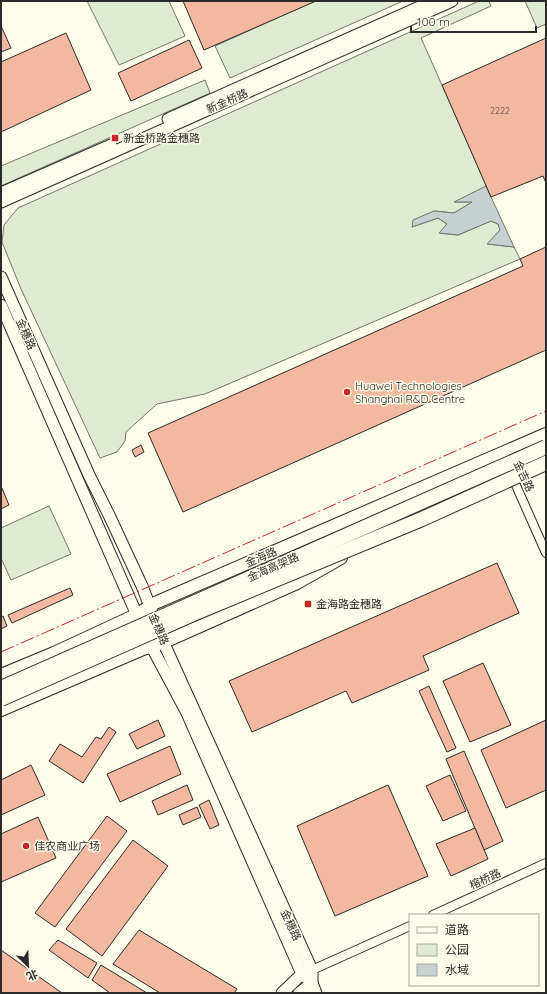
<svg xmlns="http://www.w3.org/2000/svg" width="547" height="994" font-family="Quicksand,'Noto Sans SC',sans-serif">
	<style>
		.green { fill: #deebd1; stroke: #74746e }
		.water { fill: #c7d0d0; stroke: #74746e }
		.building { fill: #f2b8a0; stroke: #2b2b2b }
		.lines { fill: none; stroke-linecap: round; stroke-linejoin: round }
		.street-casing { stroke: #2b2b2b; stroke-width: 10 }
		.secondary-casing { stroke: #2b2b2b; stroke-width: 13 }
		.primary-casing { stroke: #2b2b2b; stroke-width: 14 }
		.street { stroke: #fdfbea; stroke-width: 8 }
		.secondary { stroke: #fdfbea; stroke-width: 11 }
		.primary { stroke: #fdfbea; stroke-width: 12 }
		.highway-bridge-casing { stroke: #2b2b2b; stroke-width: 16; stroke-linecap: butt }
		.highway-bridge { stroke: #fdfbea; stroke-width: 14 }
		.power { stroke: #c62828; stroke-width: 1; stroke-dasharray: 14 3 2 3; stroke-linecap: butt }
		.poi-dot { fill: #c62828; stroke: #fdfbea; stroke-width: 1.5 }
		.labels { text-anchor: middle; stroke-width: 3; stroke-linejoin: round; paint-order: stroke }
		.number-label { font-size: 9px; fill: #5d4e48 }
		.street-label { font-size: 11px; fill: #2b2b2b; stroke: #fdfbea }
		.poi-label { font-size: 11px; fill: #2b2b2b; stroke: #fdfbea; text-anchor: start }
	</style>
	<rect width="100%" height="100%" fill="#fdfbea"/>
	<g class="green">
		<polygon points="87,1 169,1 185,36 119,65"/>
		<polygon points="315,1 403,1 230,78 215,46"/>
		<polygon points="479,1 489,1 491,6 421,38 465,137 491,197 486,187 455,202 472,202 454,213 434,211 412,227 438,218 447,224 440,233 458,235 491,221 498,224 500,230 488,244 514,247 520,259 205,394 157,404 126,432 125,441 117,452 100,458 21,289 2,242 4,225 18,208"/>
		<polygon points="525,1 546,1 546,24 537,28"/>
		<polygon points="205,80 210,93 1,186 1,166"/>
		<polygon points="49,506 71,554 11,580 1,558 1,528"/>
	</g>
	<polygon class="water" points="486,186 514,247 487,244 500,230 498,224 491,221 458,235 439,233 447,224 438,218 412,227 413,220 434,211 454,213 472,202 454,202"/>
	<g class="building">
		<polygon points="183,1 316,1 204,50"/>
		<polygon points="1,26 11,48 1,52"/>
		<polygon points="66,33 91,90 1,132 1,62"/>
		<polygon points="546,38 546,183 543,176 491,197 442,85"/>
		<polygon points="189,40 202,68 131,101 118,73"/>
		<polygon points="546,247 546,350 183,512 148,433 523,266 520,259"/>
		<polygon points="141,445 144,452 135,457 132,450"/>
		<polygon points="1,486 9,505 1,509"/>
		<polygon points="497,563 519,613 423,656 429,670 352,703 346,691 252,732 229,681"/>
		<polygon points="70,588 73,595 12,623 8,615"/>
		<polygon points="3,616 7,626 1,629 1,617"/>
		<polygon points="483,663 511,725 470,742 443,681"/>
		<polygon points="429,686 456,748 447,752 419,691"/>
		<polygon points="158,720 165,736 137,749 129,734"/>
		<polygon points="546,720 546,790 506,808 481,750"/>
		<polygon points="109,727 116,732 83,783 49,761 60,744 82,757 96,737 101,739"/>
		<polygon points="170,746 181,774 120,802 107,774"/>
		<polygon points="464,751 503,841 484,850 446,759"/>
		<polygon points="31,765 45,795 1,815 1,780"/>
		<polygon points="450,775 466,811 443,821 426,786"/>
		<polygon points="187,785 193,800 158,815 152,801"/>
		<polygon points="388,785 428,876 335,916 297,826"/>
		<polygon points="209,800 219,825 210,829 199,805"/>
		<polygon points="197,807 201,817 183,825 179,815"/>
		<polygon points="107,816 127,831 55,927 35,913"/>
		<polygon points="38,817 56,858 1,882 1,834"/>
		<polygon points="475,828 488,859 451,876 436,844"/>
		<polygon points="133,840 168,866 102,956 66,929"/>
		<polygon points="139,930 237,989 234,993 160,993 113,964"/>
		<polygon points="58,940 97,963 88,978 49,950"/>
		<polygon points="1,950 62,993 1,993"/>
		<polygon points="101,965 147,993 110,993 92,980"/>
	</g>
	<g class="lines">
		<g class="street-casing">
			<g id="street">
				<polyline points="511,474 546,553"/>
				<polyline points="433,915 546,863"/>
				<polyline points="312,970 410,926"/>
			</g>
		</g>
		<g class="secondary-casing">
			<g id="secondary">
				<polyline points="168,119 433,1"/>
				<polyline points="1,193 111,145"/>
				<polyline points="1,202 452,1"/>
				<polyline points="1,277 89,475 109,515 142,586 166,648 312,970 312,983 316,993"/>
				<polyline points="1,305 140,622"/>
				<polyline points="148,640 187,713 302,974 312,983"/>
				<polyline points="282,993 302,974 309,971"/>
				<polyline points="299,993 312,983"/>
			</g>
		</g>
		<g class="primary-casing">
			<g id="primary">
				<polyline points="1,675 54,653 136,615 155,603 546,434"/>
				<polyline points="1,710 143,649 152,647 171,639 297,583 341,558"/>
			</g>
		</g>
		<use href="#street" class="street"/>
		<use href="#secondary" class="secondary"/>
		<use href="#primary" class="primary"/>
		<g class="highway-bridge-casing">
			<g id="highway-bridge">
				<polyline points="1,688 546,447"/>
				<polyline points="1,699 193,614 422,519 546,463"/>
			</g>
		</g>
		<use href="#highway-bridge" class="highway-bridge"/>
		<polyline class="power" points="1,652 546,411"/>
	</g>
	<g class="poi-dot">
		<rect x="111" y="134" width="8" height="8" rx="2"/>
		<circle cx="347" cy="392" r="4"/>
		<rect x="304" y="600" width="8" height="8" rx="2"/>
		<circle cx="26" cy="846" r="4"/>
	</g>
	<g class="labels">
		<g class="number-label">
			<text x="500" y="114">2222</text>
		</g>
		<g class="street-label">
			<text transform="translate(227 101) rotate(-24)" y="4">新金桥路</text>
			<text transform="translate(26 334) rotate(66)" y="4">金穗路</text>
			<text transform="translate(524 476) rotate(65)" y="4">金吉路</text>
			<text transform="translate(261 557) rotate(-23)" y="4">金海路</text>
			<text transform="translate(273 567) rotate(-24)" y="4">金海高架路</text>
			<text transform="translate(159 629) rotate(67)" y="4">金穗路</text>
			<text transform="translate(485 879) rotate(-25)" y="4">榕桥路</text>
			<text transform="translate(291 925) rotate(65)" y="4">金穗路</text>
		</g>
		<g class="poi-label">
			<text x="123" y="142">新金桥路金穗路</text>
			<text x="355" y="390">Huawei Technologies<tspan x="355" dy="13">Shanghai R&amp;D Centre</tspan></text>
			<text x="316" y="608">金海路金穗路</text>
			<text x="34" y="850">佳农商业广场</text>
		</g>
	</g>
	<rect width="547" height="994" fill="none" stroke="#2b2b2b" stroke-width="4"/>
	<rect x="409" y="914" width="130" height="72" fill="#fdfbea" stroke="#a9a89e"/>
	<rect x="417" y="927" width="20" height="6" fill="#fdfbea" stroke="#a9a89e"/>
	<text x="445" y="934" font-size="12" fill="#2b2b2b">道路</text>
	<rect x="417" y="944" width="20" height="12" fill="#deebd1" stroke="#a9a89e"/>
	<text x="445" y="954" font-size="12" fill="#2b2b2b">公园</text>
	<rect x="417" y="964" width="20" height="12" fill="#c7d0d0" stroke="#a9a89e"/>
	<text x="445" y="974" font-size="12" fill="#2b2b2b">水域</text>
	<g transform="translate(28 966) rotate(156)" stroke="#fdfbea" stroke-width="3" paint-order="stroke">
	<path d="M0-3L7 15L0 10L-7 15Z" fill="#2b2b2b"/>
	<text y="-6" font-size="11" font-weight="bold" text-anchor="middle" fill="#2b2b2b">北</text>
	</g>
	<path d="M411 26v6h125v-6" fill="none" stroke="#2b2b2b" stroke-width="2"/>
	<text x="417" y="26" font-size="12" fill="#2b2b2b" stroke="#fdfbea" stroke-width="3" paint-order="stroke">100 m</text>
</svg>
